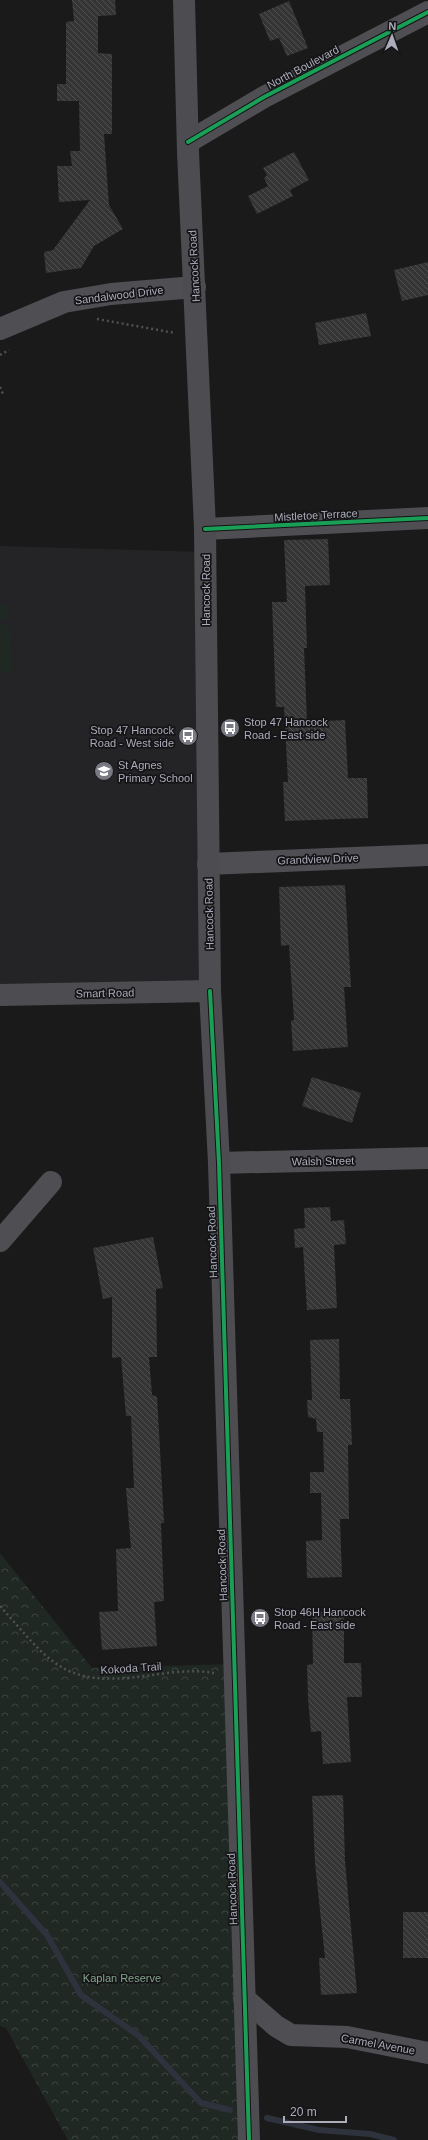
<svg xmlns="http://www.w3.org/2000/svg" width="428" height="2140" font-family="Helvetica,sans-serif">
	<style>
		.built { fill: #242426 }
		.green { fill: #202823 }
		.forest { fill: url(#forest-crowns) }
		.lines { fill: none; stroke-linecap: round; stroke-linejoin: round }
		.stream { stroke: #2d323d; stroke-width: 6 }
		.building { fill: url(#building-back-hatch) }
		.path { stroke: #505055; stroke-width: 2.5; stroke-dasharray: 2 3; stroke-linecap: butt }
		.street { stroke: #4e4e53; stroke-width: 22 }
		.secondary { stroke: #4d4d51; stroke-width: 22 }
		.cycleway-casing { stroke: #151416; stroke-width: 6 }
		.cycleway { stroke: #1a9f57; stroke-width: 4 }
		.labels { text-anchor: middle; stroke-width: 3.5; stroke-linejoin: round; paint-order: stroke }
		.street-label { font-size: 11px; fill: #acacbb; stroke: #151416 }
		.poi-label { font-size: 11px; fill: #acacbb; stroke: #151416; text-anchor: start }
		.park-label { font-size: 11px; fill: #83a58f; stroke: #151416 }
	</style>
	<defs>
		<pattern id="forest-crowns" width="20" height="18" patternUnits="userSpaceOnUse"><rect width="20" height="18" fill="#202823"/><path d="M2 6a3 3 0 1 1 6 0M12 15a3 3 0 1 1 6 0" fill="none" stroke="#3e4441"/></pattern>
		<pattern id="building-back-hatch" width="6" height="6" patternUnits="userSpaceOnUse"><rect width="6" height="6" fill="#353536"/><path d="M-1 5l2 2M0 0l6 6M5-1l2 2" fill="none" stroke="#505051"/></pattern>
	</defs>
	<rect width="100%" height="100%" fill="#1a1a1a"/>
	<polygon class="built" points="0,546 206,552 210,991 0,996"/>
	<g class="green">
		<polygon points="0,605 9,605 9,619 0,620"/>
		<polygon points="0,625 10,625 13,672 0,672"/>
	</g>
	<polygon class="forest" points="0,1553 92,1668 234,1664 249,2140 68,2140 6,2028 0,2026"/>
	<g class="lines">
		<g class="stream">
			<polyline points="0,1882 47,1935 81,1995 139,2036 201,2103 230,2110"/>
			<polyline points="267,2118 319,2130 370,2134 394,2140"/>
		</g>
	</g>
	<g class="building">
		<polygon points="72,0 115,0 116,15 98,16 98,53 112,54 112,134 104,134 109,205 123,229 94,246 81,268 46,273 44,252 53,250 90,200 59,202 57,166 72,166 70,151 80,151 79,101 57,101 57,84 66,84 66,22 74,21"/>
		<polygon points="289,1 308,48 287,56 279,38 270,41 259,14"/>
		<polygon points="294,152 309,180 290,190 293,196 257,214 248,196 268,186 264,178 267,175 263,168"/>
		<polygon points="428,262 428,295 402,301 394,270"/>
		<polygon points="366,313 371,336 319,345 315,323"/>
		<polygon points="328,539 330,585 305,586 307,648 304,648 307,722 345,720 348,778 367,778 368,818 285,821 283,782 288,782 284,707 276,707 272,602 287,602 284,540"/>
		<polygon points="345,885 351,987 344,987 348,1047 293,1051 291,1021 294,1020 289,945 281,946 279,887"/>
		<polygon points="312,1077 361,1093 352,1123 302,1106"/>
		<polygon points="330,1207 331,1221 344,1220 346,1244 334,1245 337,1308 307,1310 303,1247 295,1248 294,1229 305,1228 304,1208"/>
		<polygon points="153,1237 163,1288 156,1289 157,1357 149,1357 152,1395 157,1397 158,1414 164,1523 161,1523 164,1601 154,1602 157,1646 102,1650 99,1612 118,1611 116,1549 131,1548 126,1488 134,1488 131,1416 126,1416 121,1357 112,1358 112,1297 103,1299 93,1248"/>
		<polygon points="339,1339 340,1399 350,1399 352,1445 348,1445 349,1519 340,1519 342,1577 307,1578 306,1541 322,1540 321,1493 310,1493 310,1472 324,1472 323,1432 317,1432 316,1419 308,1417 307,1400 312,1400 310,1340"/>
		<polygon points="344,1611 344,1663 361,1663 362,1697 347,1697 351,1762 323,1764 321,1731 311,1732 308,1698 307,1665 313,1664 312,1612"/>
		<polygon points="343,1795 345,1861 357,1993 321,1995 319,1958 325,1958 315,1863 312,1796"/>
		<rect x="403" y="1912" width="25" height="46"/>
	</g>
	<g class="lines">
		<g class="path">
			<polyline points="97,319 175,333"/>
			<polyline points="0,355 9,350"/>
			<polyline points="0,387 3,394"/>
			<path d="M0,1606C51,1663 62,1687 145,1676C167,1673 192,1669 214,1673"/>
		</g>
		<g class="street">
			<polyline points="188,142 264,97 428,12"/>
			<polyline points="0,329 64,302 111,294 195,287"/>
			<polyline points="205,529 428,518"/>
			<polyline points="208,864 428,855"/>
			<polyline points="219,1163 428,1158"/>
			<polyline points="0,1241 51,1182"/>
			<polyline points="244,1998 276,2026 291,2035 347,2037 428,2053"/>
		</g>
		<g class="secondary">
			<polyline points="184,0 188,152 205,529 210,991 219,1163 249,2140"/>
			<polyline points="0,995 210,991"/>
		</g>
		<g class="cycleway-casing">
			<g id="cycleway">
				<polyline points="188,142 264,97 428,12"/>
				<polyline points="205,529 428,518"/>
				<polyline points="210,991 219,1163 249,2140"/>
			</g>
		</g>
		<use href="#cycleway" class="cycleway"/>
	</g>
	<defs>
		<g id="bus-disc" transform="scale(1)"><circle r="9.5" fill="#797983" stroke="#151416"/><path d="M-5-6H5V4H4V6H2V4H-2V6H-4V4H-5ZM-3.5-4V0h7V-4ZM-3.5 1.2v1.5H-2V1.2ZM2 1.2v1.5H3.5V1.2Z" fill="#fff"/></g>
		<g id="school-disc" transform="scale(1)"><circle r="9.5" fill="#797983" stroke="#151416"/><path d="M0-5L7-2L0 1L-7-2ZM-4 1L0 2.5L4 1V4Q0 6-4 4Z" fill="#fff"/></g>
	</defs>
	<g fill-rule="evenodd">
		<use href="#bus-disc" x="230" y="728"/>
		<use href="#bus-disc" x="188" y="736"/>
		<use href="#school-disc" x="104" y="771"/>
		<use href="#bus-disc" x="260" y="1618"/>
	</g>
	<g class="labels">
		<g class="street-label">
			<text transform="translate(303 67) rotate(-28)" y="4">North Boulevard</text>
			<text transform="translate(194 266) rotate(-93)" y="4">Hancock Road</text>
			<text transform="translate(119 295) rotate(-7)" y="4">Sandalwood Drive</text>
			<text transform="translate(316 515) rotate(-3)" y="4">Mistletoe Terrace</text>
			<text transform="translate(206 590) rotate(-90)" y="4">Hancock Road</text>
			<text transform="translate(318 859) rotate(-2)" y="4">Grandview Drive</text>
			<text transform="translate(209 914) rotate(-91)" y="4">Hancock Road</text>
			<text transform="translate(105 993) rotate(-1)" y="4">Smart Road</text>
			<text transform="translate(323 1161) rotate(-1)" y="4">Walsh Street</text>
			<text transform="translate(212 1242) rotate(-92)" y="4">Hancock Road</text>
			<text transform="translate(222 1565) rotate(-92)" y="4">Hancock Road</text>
			<text transform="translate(131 1668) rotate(-4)" y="4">Kokoda Trail</text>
			<text transform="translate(232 1889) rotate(-92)" y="4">Hancock Road</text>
			<text transform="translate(378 2044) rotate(10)" y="4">Carmel Avenue</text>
		</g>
		<g class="poi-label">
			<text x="244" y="726">Stop 47 Hancock<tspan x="244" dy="13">Road - East side</tspan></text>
			<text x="174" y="734" text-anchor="end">Stop 47 Hancock<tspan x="174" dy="13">Road - West side</tspan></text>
			<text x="118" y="769">St Agnes<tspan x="118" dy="13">Primary School</tspan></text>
			<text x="274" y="1616">Stop 46H Hancock<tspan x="274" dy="13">Road - East side</tspan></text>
		</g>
		<g class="park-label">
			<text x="122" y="1982">Kaplan Reserve</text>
		</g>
	</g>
	<g transform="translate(392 36) rotate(2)" stroke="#151416" stroke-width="3" paint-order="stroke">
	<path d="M0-3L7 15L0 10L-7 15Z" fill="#acacbb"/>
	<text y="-6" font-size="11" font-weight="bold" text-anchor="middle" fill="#acacbb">N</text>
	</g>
	<path d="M284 2116v6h62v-6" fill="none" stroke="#acacbb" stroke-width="2"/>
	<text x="290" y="2116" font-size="12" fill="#acacbb" stroke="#151416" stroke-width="3" paint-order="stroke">20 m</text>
</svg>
